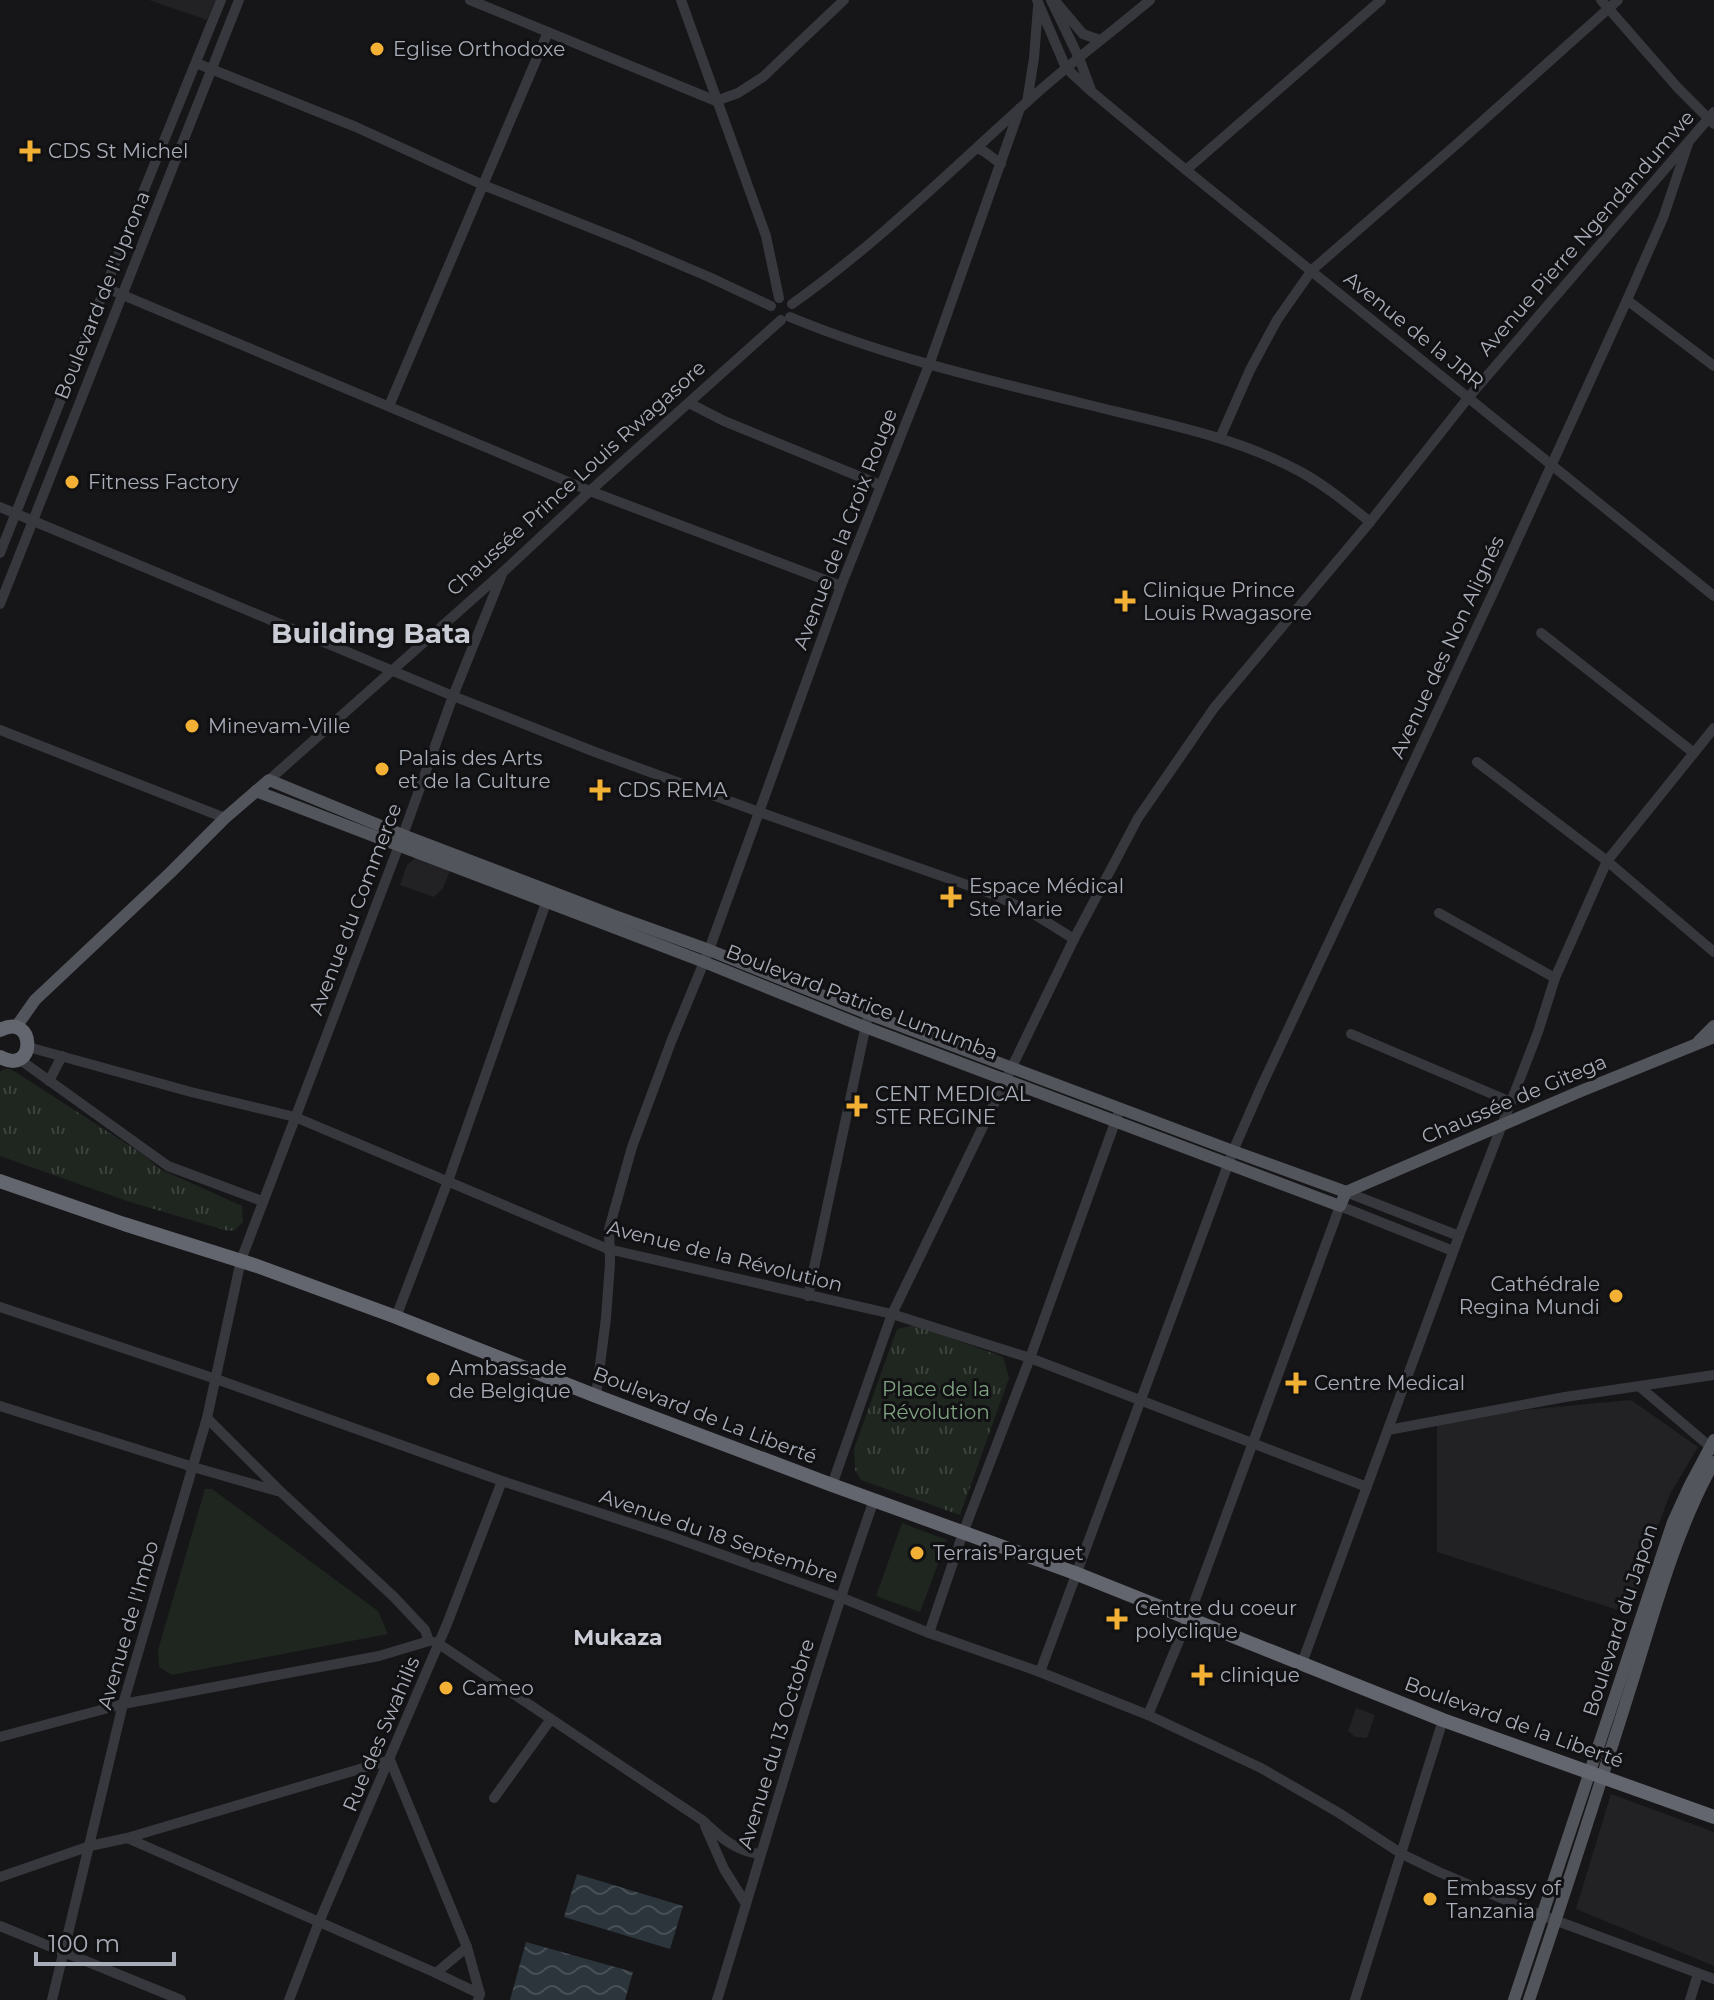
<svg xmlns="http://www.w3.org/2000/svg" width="1714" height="2000" font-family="Montserrat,sans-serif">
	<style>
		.built { fill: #222225 }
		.grass { fill: #1e261f }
		.park { fill: url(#park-tufts) }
		.water { fill: url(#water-waves) }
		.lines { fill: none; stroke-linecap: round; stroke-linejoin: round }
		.minor { stroke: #37383d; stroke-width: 10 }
		.major { stroke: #53555c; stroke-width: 12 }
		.highway { stroke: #63666e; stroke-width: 14 }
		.poi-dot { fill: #f2b134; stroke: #111113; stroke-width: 3 }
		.labels { text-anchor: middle; stroke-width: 6; stroke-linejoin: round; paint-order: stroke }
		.poi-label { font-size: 20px; fill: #a8adb8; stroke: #111113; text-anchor: start }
		.street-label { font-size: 20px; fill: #a8adb8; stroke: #111113 }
		.park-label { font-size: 20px; fill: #7fa381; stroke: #111113 }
		.neighbourhood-label { font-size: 22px; font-weight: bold; fill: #c9ccd4; stroke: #111113 }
		.district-label { font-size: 28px; font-weight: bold; fill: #c9ccd4; stroke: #111113 }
	</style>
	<defs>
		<pattern id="park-tufts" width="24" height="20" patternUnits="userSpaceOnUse" patternTransform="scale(2)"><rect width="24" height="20" fill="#1e261f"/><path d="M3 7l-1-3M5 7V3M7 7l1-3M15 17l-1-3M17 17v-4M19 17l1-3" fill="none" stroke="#3c433d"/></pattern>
		<pattern id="water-waves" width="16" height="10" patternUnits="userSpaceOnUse" patternTransform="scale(2)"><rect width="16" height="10" fill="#2c353c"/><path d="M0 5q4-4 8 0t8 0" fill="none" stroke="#485056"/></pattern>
	</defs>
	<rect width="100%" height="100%" fill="#161618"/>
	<g class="built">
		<polygon points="149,0 215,0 207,20"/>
		<polygon points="421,853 454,861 443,888 434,897 400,885 407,865"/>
		<polygon points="1631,1400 1698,1447 1670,1494 1651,1545 1630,1614 1437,1552 1437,1424 1481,1415 1534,1409"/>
		<polygon points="1356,1708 1375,1715 1367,1738 1355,1737 1348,1731"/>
		<polygon points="1611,1794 1714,1832 1714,1966 1576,1909"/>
	</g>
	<g class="grass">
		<polygon points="205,1489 212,1489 378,1611 388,1634 172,1675 159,1667 158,1650"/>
		<polygon points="902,1523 947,1540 920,1612 876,1596"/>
	</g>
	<g class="park">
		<polygon points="4,1069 10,1069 17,1073 144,1155 160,1169 242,1206 243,1222 235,1230 228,1231 127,1201 0,1156 0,1072"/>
		<polygon points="915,1325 1003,1357 1009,1378 960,1515 861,1480 855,1470 854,1449 897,1329"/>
	</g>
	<g class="water">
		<polygon points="577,1874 683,1906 670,1949 564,1917"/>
		<polygon points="526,1942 633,1972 625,2000 510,2000"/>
	</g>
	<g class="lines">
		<g class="minor">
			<polyline points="470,0 716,101"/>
			<polyline points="681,0 766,236 779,298"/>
			<polyline points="1037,0 1066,68 1092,92 1186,170 1714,596"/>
			<polyline points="1051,0 1079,58 1091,90"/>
			<polyline points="1601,0 1678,88 1714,124"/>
			<polyline points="1055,1 1083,34 1100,40"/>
			<polyline points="196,63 356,127 483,185 629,243 709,277 771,306"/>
			<polyline points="716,101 738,93 763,77 844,0"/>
			<polyline points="1027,102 1034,58 1038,7"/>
			<polyline points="977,148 985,152 1001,164"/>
			<polyline points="1186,170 1381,0"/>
			<polyline points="106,288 590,491 841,586"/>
			<polyline points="1627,300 1714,366"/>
			<path d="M792,304C877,244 951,170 1028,101C1067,65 1110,34 1150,0"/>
			<path d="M790,317C884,356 983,379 1081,403C1156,422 1233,435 1301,472C1326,486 1348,504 1370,522"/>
			<polyline points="689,403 724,421 880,485"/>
			<polyline points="389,406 548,32"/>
			<polyline points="1220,438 1250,370 1277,320 1312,270 1458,143 1618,0"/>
			<polyline points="0,507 453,696 595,752 759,812 990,893 1029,911 1074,939"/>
			<polyline points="0,553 146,185 221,0"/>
			<polyline points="0,604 239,0"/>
			<polyline points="1541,633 1694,753"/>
			<polyline points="0,730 225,818"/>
			<polyline points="1477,762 1607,861 1714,952"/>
			<polyline points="269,780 503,572 590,491 781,320"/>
			<polyline points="1439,913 1555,978"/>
			<polyline points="1351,1034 1511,1102"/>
			<polyline points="28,1047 191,1092 295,1117 608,1249 892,1314 1030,1358 1367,1487"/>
			<polyline points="19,1059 168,1166 262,1201"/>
			<polyline points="49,1081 62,1056"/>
			<polyline points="1346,1192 1459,1236"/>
			<polyline points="808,1296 867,1020"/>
			<polyline points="0,1307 216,1379 502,1481 670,1536 840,1597 929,1633 1040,1672 1148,1715 1261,1768 1339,1813 1402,1854 1439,1872 1541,1915 1714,1979"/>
			<polyline points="396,1317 448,1181 548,897"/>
			<polyline points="1640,1387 1714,1450"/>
			<polyline points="596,1396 606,1318 610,1263 609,1229 632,1147 671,1042 709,950 841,586 929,365 1020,108"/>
			<polyline points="0,1406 193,1467 277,1491"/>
			<polyline points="207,1418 281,1492 394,1597 425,1630 429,1641"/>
			<polyline points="1388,1430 1565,1397 1714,1375"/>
			<polyline points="832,1485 892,1314 1074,939 1138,818 1214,708 1370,522 1468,398 1714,112"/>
			<polyline points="929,1633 963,1533 1030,1358 1118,1114"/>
			<path d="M435,1642L439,1644L702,1820C720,1837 735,1851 760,1854"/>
			<polyline points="1302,1663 1459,1236 1538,1032 1555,978 1607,861 1714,728"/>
			<polyline points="1040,1672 1233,1151 1262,1085 1493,593 1627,300 1663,218 1689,141"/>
			<polyline points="1148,1715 1188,1619 1340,1206 1453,1251"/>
			<polyline points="0,1737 123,1704 379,1656 429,1641"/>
			<polyline points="494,1798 551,1719"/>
			<polyline points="705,1826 724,1869 746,1904"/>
			<polyline points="127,1838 436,1973 480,1994"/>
			<polyline points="0,1877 90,1846 127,1838 390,1760 467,1947 480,1994 478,2000"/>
			<polyline points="0,1926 181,2000"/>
			<polyline points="436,1973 467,1947"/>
			<polyline points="52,2000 123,1704 207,1418 241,1260 403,835 453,696 503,572"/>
			<polyline points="289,2000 319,1922 447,1624 502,1481"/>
			<path d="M717,2000C768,1833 816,1665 874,1500"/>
			<polyline points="1355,2000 1443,1720"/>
			<polyline points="1690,2000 1698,1974"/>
		</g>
		<g class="major">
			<polyline points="256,791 704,962 865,1027 1340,1206 1346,1192"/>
			<polyline points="16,1027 35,1000 170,873 225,818 269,780 403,835 615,916 709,950 869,1014 1233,1151 1346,1192"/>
			<polyline points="1699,1041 1714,1026"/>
			<polyline points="1346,1192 1581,1091 1714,1037"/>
			<polyline points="1514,2000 1673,1522 1690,1485 1714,1440"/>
			<path d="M1529,2000C1564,1896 1598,1791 1631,1686C1655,1610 1675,1532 1714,1462"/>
		</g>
		<g class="highway">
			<path d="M0,1030C36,1011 37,1077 0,1057"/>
			<polyline points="0,1181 124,1224 257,1266 396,1317 596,1396 832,1485 1075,1573 1443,1720 1714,1817"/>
		</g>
	</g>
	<g class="poi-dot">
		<circle cx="377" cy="49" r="8"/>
		<path d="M26 139h8v8h8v8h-8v8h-8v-8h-8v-8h8z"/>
		<circle cx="72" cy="482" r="8"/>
		<path d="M1121 589h8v8h8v8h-8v8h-8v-8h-8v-8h8z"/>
		<circle cx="192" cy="726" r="8"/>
		<circle cx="382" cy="769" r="8"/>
		<path d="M596 778h8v8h8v8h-8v8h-8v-8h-8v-8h8z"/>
		<path d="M947 885h8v8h8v8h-8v8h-8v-8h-8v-8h8z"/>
		<path d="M853 1094h8v8h8v8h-8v8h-8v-8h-8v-8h8z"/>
		<circle cx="1616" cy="1296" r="8"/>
		<circle cx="433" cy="1379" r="8"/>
		<path d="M1292 1371h8v8h8v8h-8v8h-8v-8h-8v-8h8z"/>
		<circle cx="917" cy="1553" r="8"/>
		<path d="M1113 1607h8v8h8v8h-8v8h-8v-8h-8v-8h8z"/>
		<path d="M1198 1663h8v8h8v8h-8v8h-8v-8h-8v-8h8z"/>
		<circle cx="446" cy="1688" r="8"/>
		<circle cx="1430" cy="1899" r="8"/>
	</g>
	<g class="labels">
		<g class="poi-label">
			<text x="393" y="56">Eglise Orthodoxe</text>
			<text x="48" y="158">CDS St Michel</text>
			<text x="88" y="489">Fitness Factory</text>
			<text x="1143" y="597">Clinique Prince<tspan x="1143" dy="23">Louis Rwagasore</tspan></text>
			<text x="208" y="733">Minevam-Ville</text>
			<text x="398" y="765">Palais des Arts<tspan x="398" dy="23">et de la Culture</tspan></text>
			<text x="618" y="797">CDS REMA</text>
			<text x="969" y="893">Espace Médical<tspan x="969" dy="23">Ste Marie</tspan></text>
			<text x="875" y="1101">CENT MEDICAL<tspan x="875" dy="23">STE REGINE</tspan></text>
			<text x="1600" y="1291" text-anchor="end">Cathédrale<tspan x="1600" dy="23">Regina Mundi</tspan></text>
			<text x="449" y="1375">Ambassade<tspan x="449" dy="23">de Belgique</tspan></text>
			<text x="1314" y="1390">Centre Medical</text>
			<text x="933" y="1560">Terrais Parquet</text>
			<text x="1135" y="1615">Centre du coeur<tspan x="1135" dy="23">polyclique</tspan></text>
			<text x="1220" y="1682">clinique</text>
			<text x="462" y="1695">Cameo</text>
			<text x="1446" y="1895">Embassy of<tspan x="1446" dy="23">Tanzania</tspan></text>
		</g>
		<g class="street-label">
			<text transform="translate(1586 233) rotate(-49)" y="7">Avenue Pierre Ngendandumwe</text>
			<text transform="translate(102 295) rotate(-68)" y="7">Boulevard de l'Uprona</text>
			<text transform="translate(1414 330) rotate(39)" y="7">Avenue de la JRR</text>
			<text transform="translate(576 478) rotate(-42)" y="7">Chaussée Prince Louis Rwagasore</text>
			<text transform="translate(845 529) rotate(-69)" y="7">Avenue de la Croix Rouge</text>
			<text transform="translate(1447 647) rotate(-65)" y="7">Avenue des Non Alignés</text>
			<text transform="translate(355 909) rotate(-69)" y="7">Avenue du Commerce</text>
			<text transform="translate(862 1002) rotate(21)" y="7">Boulevard Patrice Lumumba</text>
			<text transform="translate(1514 1099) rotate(-23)" y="7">Chaussée de Gitega</text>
			<text transform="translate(725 1256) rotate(14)" y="7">Avenue de la Révolution</text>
			<text transform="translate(705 1415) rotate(21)" y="7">Boulevard de La Liberté</text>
			<text transform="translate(719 1536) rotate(19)" y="7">Avenue du 18 Septembre</text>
			<text transform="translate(1620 1620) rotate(-72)" y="7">Boulevard du Japon</text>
			<text transform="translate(128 1625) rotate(-74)" y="7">Avenue de l'Imbo</text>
			<text transform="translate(1514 1722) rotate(20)" y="7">Boulevard de la Liberté</text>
			<text transform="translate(381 1734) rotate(-67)" y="7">Rue des Swahilis</text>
			<text transform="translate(776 1744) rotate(-73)" y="7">Avenue du 13 Octobre</text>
		</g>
		<g class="park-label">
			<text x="936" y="1396">Place de la<tspan x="936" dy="23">Révolution</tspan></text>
		</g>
		<g class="neighbourhood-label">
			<text x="618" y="1645">Mukaza</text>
		</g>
		<g class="district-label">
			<text x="371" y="643">Building Bata</text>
		</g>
	</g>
	<path d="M36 1952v12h138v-12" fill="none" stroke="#a8adb8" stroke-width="4"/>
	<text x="48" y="1952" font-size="24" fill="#a8adb8" stroke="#111113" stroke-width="6" paint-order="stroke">100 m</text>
</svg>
